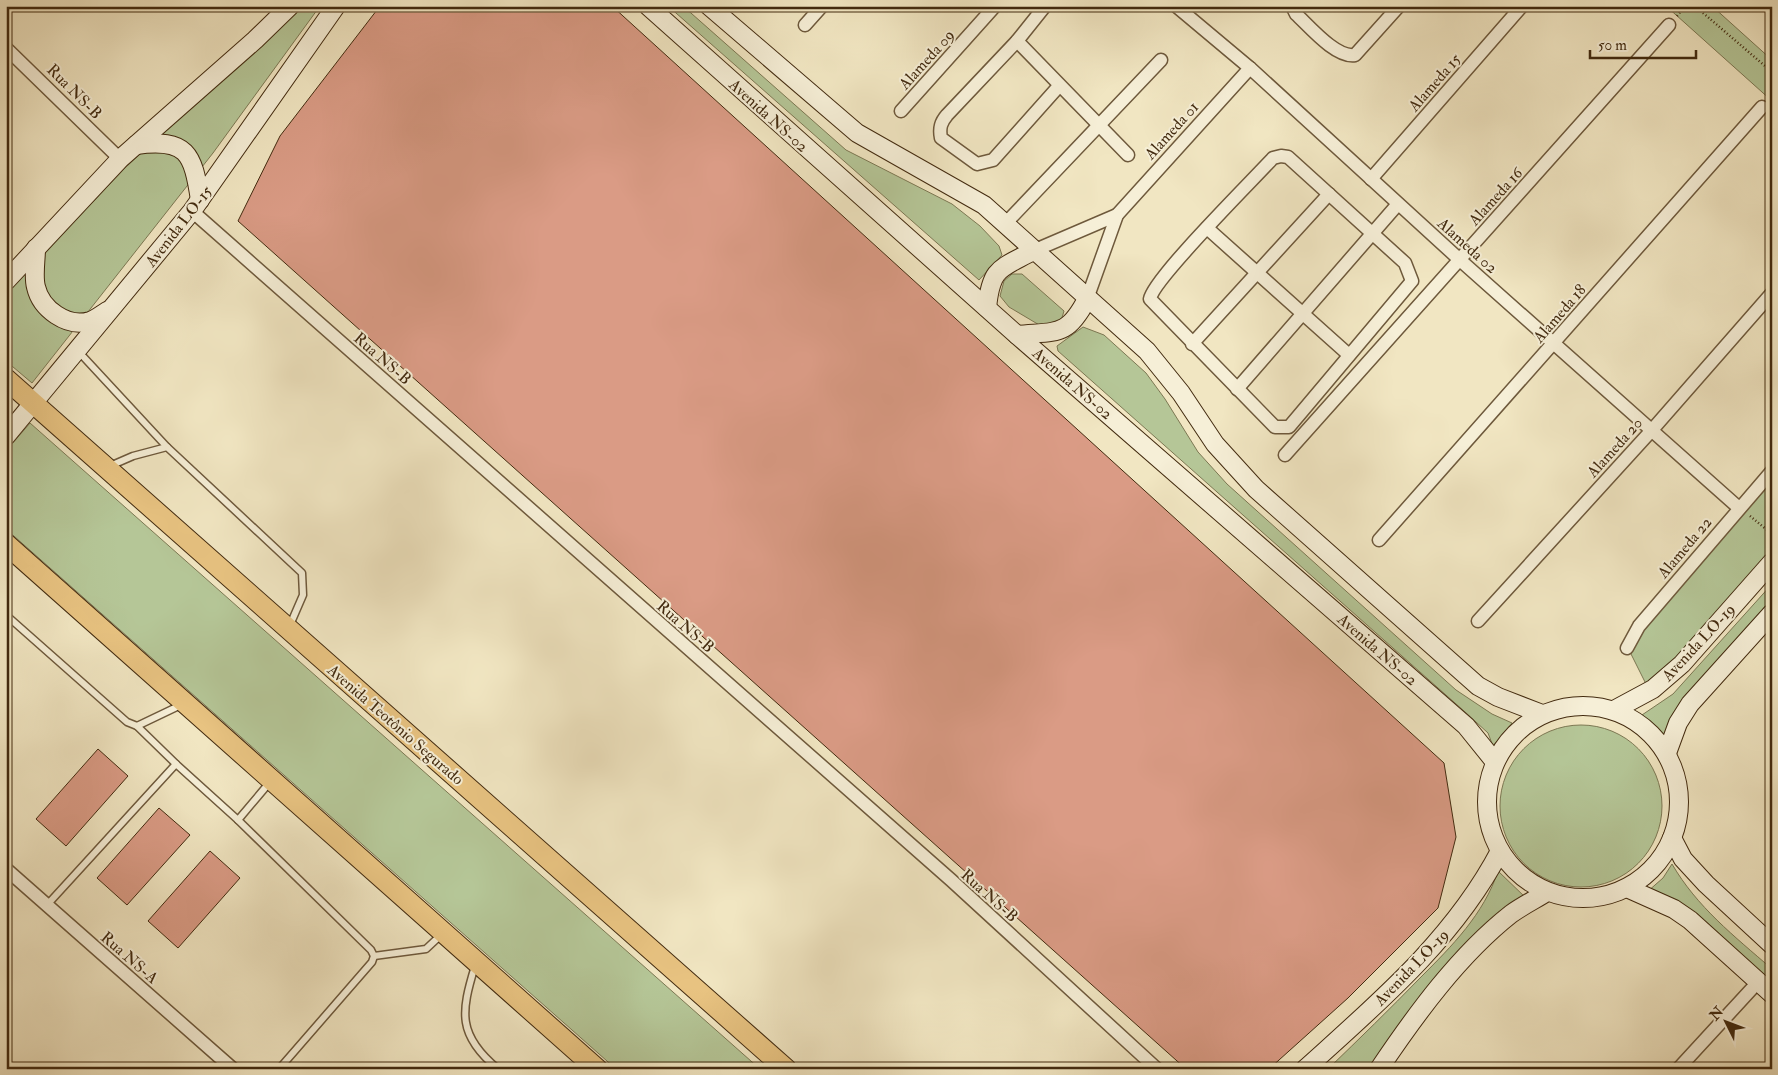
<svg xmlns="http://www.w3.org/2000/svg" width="1778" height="1075" font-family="'IM FELL Double Pica',serif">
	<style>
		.green { fill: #b5c697; stroke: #7c7853 }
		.building { fill: #da9b85; stroke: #422a0f }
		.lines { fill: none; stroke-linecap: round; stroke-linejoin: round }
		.lane-casing { stroke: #6e593c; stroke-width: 9 }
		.street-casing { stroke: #6e593c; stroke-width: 15 }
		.secondary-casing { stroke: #422a0f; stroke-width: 20 }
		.primary-casing { stroke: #422a0f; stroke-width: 22 }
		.path { stroke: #422a0f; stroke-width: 2.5; stroke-dasharray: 1 2.5; stroke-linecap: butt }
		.lane { stroke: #f6efd7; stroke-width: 6 }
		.street { stroke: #f6efd7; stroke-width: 12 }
		.secondary { stroke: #f6efd7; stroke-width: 18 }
		.primary { stroke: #e8c381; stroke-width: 20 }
		.labels { text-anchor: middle; stroke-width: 4; stroke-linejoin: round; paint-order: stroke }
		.street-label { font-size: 16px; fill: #422a0f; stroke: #f6efd7 }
	</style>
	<rect width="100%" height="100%" fill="#f1e6c2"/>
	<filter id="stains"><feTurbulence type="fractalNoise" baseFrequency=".004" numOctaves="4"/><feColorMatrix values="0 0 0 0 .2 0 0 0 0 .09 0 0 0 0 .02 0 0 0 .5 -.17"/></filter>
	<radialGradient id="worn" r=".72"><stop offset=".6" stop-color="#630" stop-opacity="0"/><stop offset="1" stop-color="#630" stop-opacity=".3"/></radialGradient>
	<g class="green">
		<polygon points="297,6 320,6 213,153 32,383 6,361 6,293 125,168"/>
		<polygon points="668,6 683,6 846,150 952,204 980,226 999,246 1002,255 979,280"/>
		<polygon points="1666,6 1712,6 1772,60 1772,101"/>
		<polygon points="1012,274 1022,274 1064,311 1061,321 1046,329 1009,307 1000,296 1004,281"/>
		<polygon points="1083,327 1104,335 1146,373 1165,399 1198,452 1227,484 1456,690 1492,714 1512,723 1493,746 1488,733 1464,711 1058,351 1057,346"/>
		<polygon points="30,423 760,1069 616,1069 572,1030 6,529 6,451"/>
		<polygon points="1772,482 1772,551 1666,670 1647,686 1630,652 1643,627 1741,513"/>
		<polygon points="1772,584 1772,603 1687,699 1664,738 1639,717 1673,694"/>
		<circle cx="1581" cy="806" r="81"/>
		<path d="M1672,864C1697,907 1734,936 1772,969V983L1647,892L1663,878Z"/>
		<path d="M1498,871L1526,898L1424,994L1369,1069H1328C1359,1039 1390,1009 1420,978C1452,946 1484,914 1498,871Z"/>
	</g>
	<g class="building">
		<polygon points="380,6 612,6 1444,763 1456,837 1438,908 1348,998 1269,1069 1186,1069 238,221 280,136"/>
		<polygon points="98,749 128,776 66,846 36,819"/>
		<polygon points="159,808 190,835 127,905 97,878"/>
		<polygon points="210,851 240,878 178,948 148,921"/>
	</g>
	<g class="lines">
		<g class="lane-casing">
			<g id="lane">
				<polyline points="78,351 167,447"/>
				<polyline points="110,466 133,456 167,447 302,573 303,595 290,625"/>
				<polyline points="6,615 127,722 137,726 183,704"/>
				<polyline points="137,726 176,764"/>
				<polyline points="238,820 270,782"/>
				<polyline points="47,905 176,764 238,820 371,950 374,956 372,962 279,1069"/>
				<polyline points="374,956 426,949 442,934"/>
				<path d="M475,966C461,1012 457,1035 498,1069"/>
			</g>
		</g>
		<g class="street-casing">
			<g id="street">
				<path d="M1045,6L1017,41L947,115C941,122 939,128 941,138L977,164L993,160L1059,86"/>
				<polyline points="1176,6 1250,68 1460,260 1739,508"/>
				<path d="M1292,6L1296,14C1310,27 1336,58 1355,55L1399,6"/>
				<polyline points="805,25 822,6"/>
				<polyline points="1017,41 1128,155"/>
				<polyline points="6,48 120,159"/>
				<polyline points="901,111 995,6"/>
				<path d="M1281,156L1288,157L1405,263L1412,281L1289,427H1275L1150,299C1153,279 1253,180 1273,158Z"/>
				<polyline points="1371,179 1522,6"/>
				<polyline points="192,211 951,880 1157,1069"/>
				<polyline points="1005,224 1161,60"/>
				<polyline points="1207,228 1349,355"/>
				<polyline points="1033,251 1117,215"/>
				<polyline points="1087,299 1117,215 1250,68"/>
				<polyline points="1192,344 1329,194"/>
				<polyline points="1237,389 1398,204"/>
				<polyline points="1285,455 1669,25"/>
				<polyline points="1379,540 1762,107"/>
				<polyline points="1478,621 1652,430 1772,293"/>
				<polyline points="1627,648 1639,626 1772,471"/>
				<polyline points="6,869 233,1069"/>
				<polyline points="1678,1069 1758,982"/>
			</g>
		</g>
		<g class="secondary-casing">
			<g id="secondary">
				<polyline points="648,6 1017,335 1466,726 1495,762"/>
				<polyline points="709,6 857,133 984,205 1147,351 1181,393 1215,444 1256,489 1478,686 1498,697 1542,714"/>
				<path d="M136,145C187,138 193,153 200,200"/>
				<path d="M36,248C36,260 33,276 36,287C41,309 67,328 90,321C96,319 102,314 107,311"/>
				<polyline points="6,281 120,159 255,40 290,6"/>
				<path d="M987,308C991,267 1000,269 1033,251"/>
				<path d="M1017,335C1058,331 1067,337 1087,299"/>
				<polyline points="6,436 192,211 336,6"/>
				<circle cx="1583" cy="802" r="96"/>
				<polyline points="1614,710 1653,689 1682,664 1772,562"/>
				<polyline points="1667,753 1678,723 1690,704 1772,613"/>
				<polyline points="1672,838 1683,859 1706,884 1772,945"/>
				<polyline points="1627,888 1674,909 1690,920 1772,994"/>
				<path d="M1305,1069C1378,1003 1454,939 1500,851"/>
				<path d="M1379,1069C1416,1014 1459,955 1511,914C1522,906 1536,899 1547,892"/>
			</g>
		</g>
		<g class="primary-casing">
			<g id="primary">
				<polyline points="6,379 786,1069"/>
				<polyline points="6,544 597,1069"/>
			</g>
		</g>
		<g class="path">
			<polyline points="1695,6 1772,72"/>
			<polyline points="1677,16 1685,6"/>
			<polyline points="1750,516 1772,534"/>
		</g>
		<use href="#lane" class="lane"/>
		<use href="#street" class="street"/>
		<use href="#secondary" class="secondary"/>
		<use href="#primary" class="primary"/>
	</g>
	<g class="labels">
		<g class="street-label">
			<text transform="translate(926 59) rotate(-48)" y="6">Alameda 09</text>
			<text transform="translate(1434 82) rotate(-49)" y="6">Alameda 15</text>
			<text transform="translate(75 91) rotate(45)" y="6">Rua NS-B</text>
			<text transform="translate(769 115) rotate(42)" y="6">Avenida NS-02</text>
			<text transform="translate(1171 130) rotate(-48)" y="6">Alameda 01</text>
			<text transform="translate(1495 196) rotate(-48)" y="6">Alameda 16</text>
			<text transform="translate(178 226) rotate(-52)" y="6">Avenida LO-15</text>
			<text transform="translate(1468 245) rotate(42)" y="6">Alameda 02</text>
			<text transform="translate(1559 313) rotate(-49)" y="6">Alameda 18</text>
			<text transform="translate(383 358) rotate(41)" y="6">Rua NS-B</text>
			<text transform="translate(1073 383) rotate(41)" y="6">Avenida NS-02</text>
			<text transform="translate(1614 447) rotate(-48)" y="6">Alameda 20</text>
			<text transform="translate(1684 547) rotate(-50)" y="6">Alameda 22</text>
			<text transform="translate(686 626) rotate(41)" y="6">Rua NS-B</text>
			<text transform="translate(1698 642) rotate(-47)" y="6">Avenida LO-19</text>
			<text transform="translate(1378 649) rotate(41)" y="6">Avenida NS-02</text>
			<text transform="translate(396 724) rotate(41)" y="6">Avenida Teotônio Segurado</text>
			<text transform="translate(990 895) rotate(42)" y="6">Rua NS-B</text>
			<text transform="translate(130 957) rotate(41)" y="6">Rua NS-A</text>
			<text transform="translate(1411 967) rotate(-46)" y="6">Avenida LO-19</text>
		</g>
	</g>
	<rect width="1778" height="1075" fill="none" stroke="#f1e6c2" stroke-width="25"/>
	<rect x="8" y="8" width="1763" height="1060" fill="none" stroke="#422a0f" stroke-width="2.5"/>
	<rect x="12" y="12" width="1753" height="1050" fill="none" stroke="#422a0f"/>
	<g transform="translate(1726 1022) rotate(312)" stroke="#f6efd7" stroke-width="4" paint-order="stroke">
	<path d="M0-4L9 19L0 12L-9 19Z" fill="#422a0f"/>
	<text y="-8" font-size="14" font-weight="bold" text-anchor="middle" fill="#422a0f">N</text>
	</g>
	<path d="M1590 50v8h106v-8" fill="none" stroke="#422a0f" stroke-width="2.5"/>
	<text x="1598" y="50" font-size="15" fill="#422a0f" stroke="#f6efd7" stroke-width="4" paint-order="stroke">50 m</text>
	<rect width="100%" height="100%" filter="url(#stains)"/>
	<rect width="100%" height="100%" fill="url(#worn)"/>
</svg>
